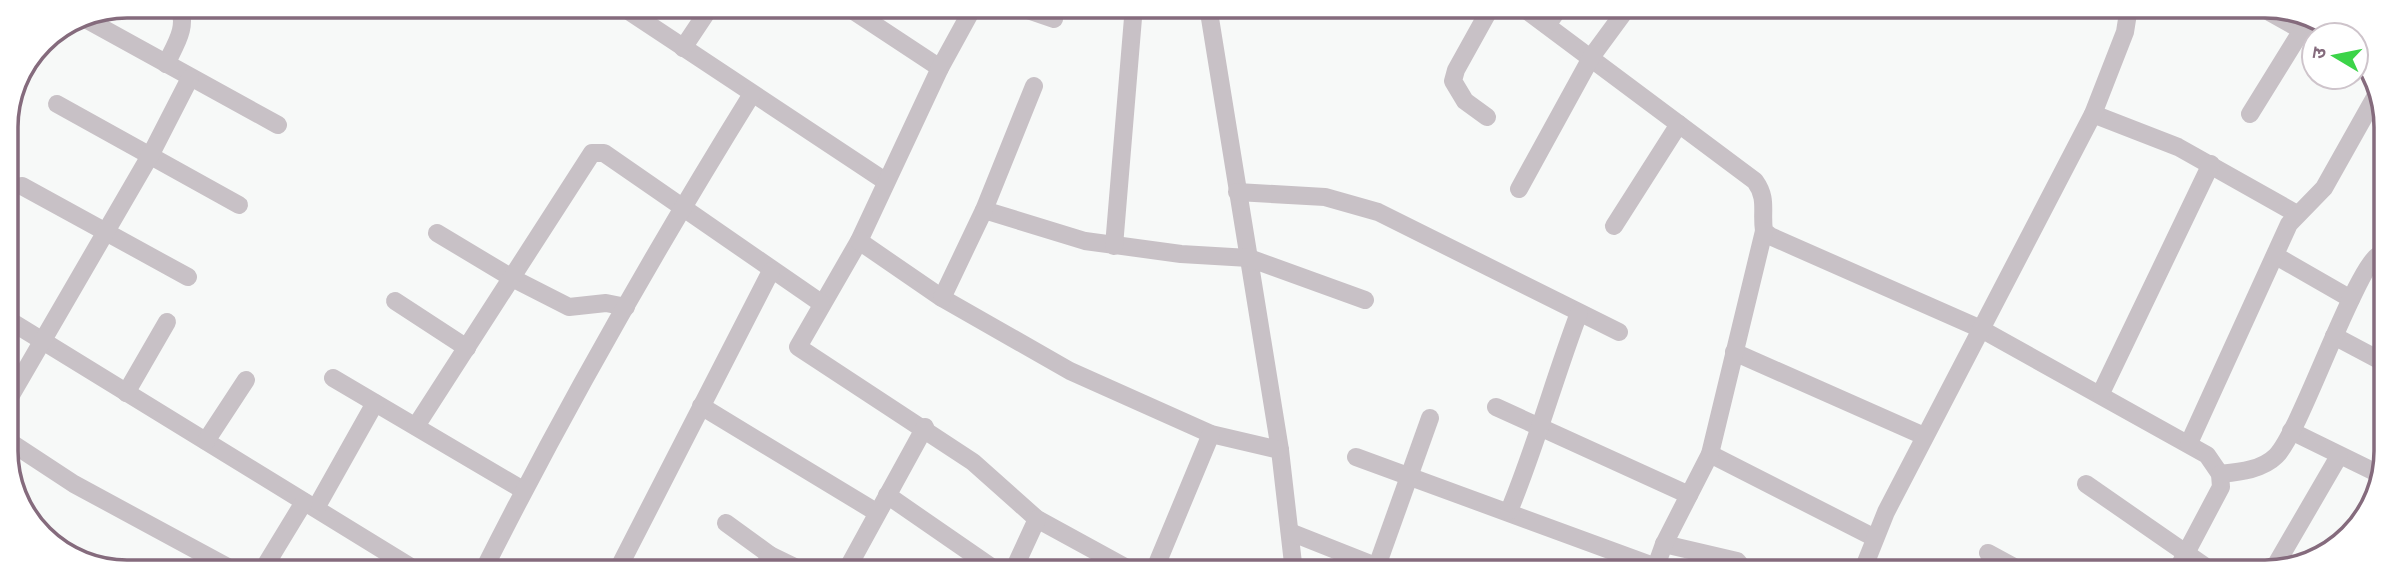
<svg xmlns="http://www.w3.org/2000/svg" width="2391" height="578" font-family="'PT Sans Narrow','Noto Sans Devanagari',sans-serif">
	<style>
		.lines { fill: none; stroke-linecap: round; stroke-linejoin: round }
		.minor { stroke: #c8c1c6; stroke-width: 18 }
		.rim { fill: none; stroke: #856b7d; stroke-width: 3.5 }
	</style>
	<rect width="100%" height="100%" fill="#f7f9f8"/>
	<g class="lines">
		<g class="minor">
			<polyline points="621,6 885,181"/>
			<polyline points="846,6 940,68"/>
			<polyline points="974,6 940,68 859,241 798,347 973,462 1037,519 1132,571"/>
			<polyline points="1016,6 1054,19"/>
			<polyline points="1208,6 1280,450 1294,572"/>
			<path d="M1522,7L1755,181C1768,199 1761,211 1764,231L1770,236L1981,329L2207,455L2220,474L2221,487L2176,572"/>
			<polyline points="2262,8 2314,37"/>
			<polyline points="82,17 278,125"/>
			<polyline points="1547,25 1560,7"/>
			<polyline points="683,48 711,6"/>
			<polyline points="2356,59 2362,62"/>
			<path d="M166,64C175,45 189,26 178,5"/>
			<polyline points="57,104 239,205"/>
			<polyline points="2093,114 2178,147 2297,214"/>
			<polyline points="2250,114 2302,30"/>
			<polyline points="1487,117 1465,101 1453,81 1456,70 1491,7"/>
			<polyline points="22,186 188,277"/>
			<polyline points="1519,189 1592,56 1628,7"/>
			<polyline points="1237,192 1325,197 1378,212 1619,332"/>
			<polyline points="984,210 1085,241 1181,254 1249,258 1365,300"/>
			<polyline points="1614,226 1679,124"/>
			<polyline points="437,233 512,278 569,307 606,303 626,307"/>
			<polyline points="859,241 942,298 1070,371 1211,434 1280,450"/>
			<polyline points="1114,246 1134,6"/>
			<polyline points="2276,256 2351,299"/>
			<polyline points="942,298 984,210 1034,86"/>
			<polyline points="395,301 467,348"/>
			<polyline points="7,319 409,566 407,571"/>
			<polyline points="2334,336 2383,362"/>
			<polyline points="1734,352 1924,436"/>
			<polyline points="333,378 523,490"/>
			<polyline points="126,393 167,322"/>
			<polyline points="2101,393 2211,164"/>
			<polyline points="7,402 151,154 190,78"/>
			<polyline points="701,406 876,512"/>
			<polyline points="1496,407 1689,495"/>
			<polyline points="416,426 592,153 604,153 821,303"/>
			<polyline points="2291,431 2383,476"/>
			<polyline points="7,440 74,484 233,570"/>
			<polyline points="206,441 246,380"/>
			<polyline points="2189,443 2289,224 2324,188 2378,92"/>
			<polyline points="1710,454 1875,538"/>
			<polyline points="1356,457 1656,567"/>
			<path d="M2220,474C2239,472 2262,470 2276,456C2302,430 2359,254 2383,253"/>
			<polyline points="2086,484 2213,572"/>
			<polyline points="887,495 997,571"/>
			<polyline points="316,508 375,403"/>
			<path d="M1509,511C1536,446 1554,379 1579,313"/>
			<polyline points="726,523 770,555"/>
			<polyline points="1290,532 1391,572"/>
			<polyline points="1664,544 1737,561 1746,572"/>
			<polyline points="1988,553 2023,572"/>
			<polyline points="1377,566 1430,418"/>
			<polyline points="262,571 304,502"/>
			<path d="M483,571C565,408 656,249 752,94"/>
			<polyline points="617,571 771,271"/>
			<polyline points="762,571 770,555 803,571"/>
			<polyline points="846,571 925,427"/>
			<polyline points="1013,571 1037,519"/>
			<polyline points="1154,571 1211,434"/>
			<polyline points="1654,572 1664,544 1710,454 1764,231"/>
			<polyline points="1862,572 1886,512 2093,114 2125,32 2129,7"/>
			<polyline points="2271,573 2339,456"/>
		</g>
	</g>
	<path d="M0 0H2391V578H0ZM127 18H2265A109 109 0 0 1 2374 127V451A109 109 0 0 1 2265 560H127A109 109 0 0 1 18 451V127A109 109 0 0 1 127 18Z" fill="#fff" fill-rule="evenodd"/>
	<path class="rim" d="M127 18H2265A109 109 0 0 1 2374 127V451A109 109 0 0 1 2265 560H127A109 109 0 0 1 18 451V127A109 109 0 0 1 127 18Z"/>
	<g transform="translate(2335 56) rotate(280)"><circle r="33" fill="#ffffff" stroke="#cec4cb" stroke-width="2"/>
	<path d="M0-5L12 26L0 18L-12 26Z" fill="#3cd449"/>
	<text y="-10" font-size="19" font-weight="bold" text-anchor="middle" fill="#856b7d">उ</text>
	</g>
</svg>
